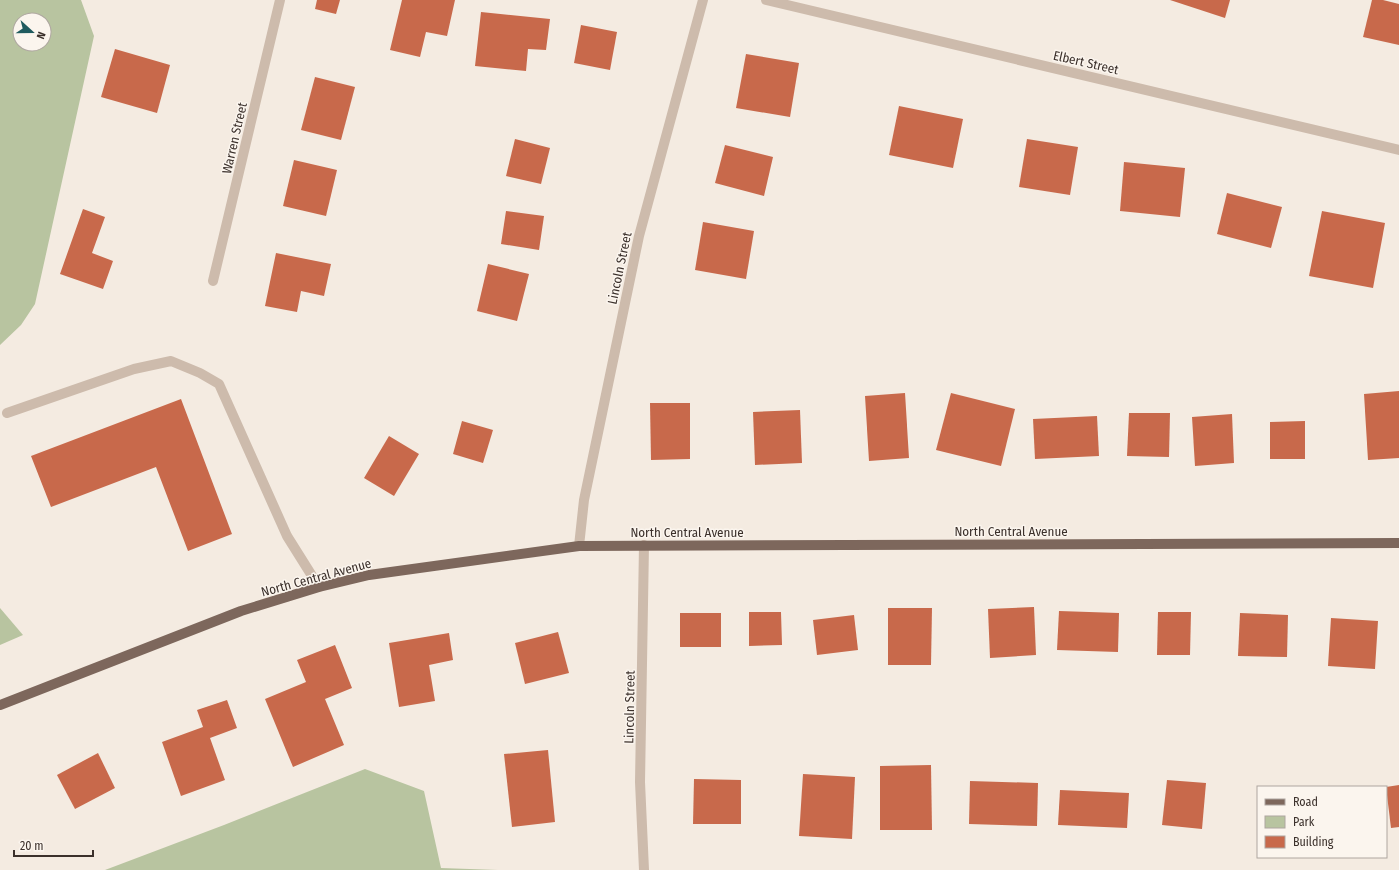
<svg xmlns="http://www.w3.org/2000/svg" width="1399" height="870" font-family="'Fira Sans Condensed',sans-serif">
	<style>
		.green { fill: #b8c4a0; fill-rule: evenodd }
		.building { fill: #c8694b }
		.lines { fill: none; stroke-linecap: round; stroke-linejoin: round }
		.minor { stroke: #cdbbac; stroke-width: 10 }
		.major { stroke: #7d675c; stroke-width: 10 }
		.labels { text-anchor: middle; stroke-width: 3; stroke-linejoin: round; paint-order: stroke }
		.street-label { font-size: 13px; fill: #3b302b; stroke: #fbf5ee }
	</style>
	<rect width="100%" height="100%" fill="#f4ebe1"/>
	<g class="green">
		<path d="M0,0H81L94,36L35,304L21,325L0,345ZM20,20H44V44H20Z"/>
		<polygon points="0,608 23,635 0,645"/>
		<polygon points="365,769 424,791 441,868 498,870 105,870 224,825"/>
	</g>
	<g class="building">
		<polygon points="317,0 340,0 336,14 315,9"/>
		<polygon points="402,0 455,0 447,36 426,32 420,57 390,50"/>
		<polygon points="1170,0 1230,0 1225,18"/>
		<polygon points="1372,0 1383,0 1399,4 1399,45 1363,37"/>
		<polygon points="481,12 550,19 546,50 528,49 526,71 475,66"/>
		<polygon points="581,25 617,32 610,70 574,63"/>
		<polygon points="115,49 170,65 157,113 101,97"/>
		<polygon points="746,54 799,63 790,117 736,108"/>
		<polygon points="315,77 355,87 341,140 301,130"/>
		<polygon points="899,106 963,119 953,168 889,155"/>
		<polygon points="515,139 550,148 541,184 506,176"/>
		<polygon points="1027,139 1078,147 1070,195 1019,187"/>
		<polygon points="725,145 773,157 764,196 715,183"/>
		<polygon points="294,160 337,170 326,216 283,206"/>
		<polygon points="1124,162 1185,168 1180,217 1120,211"/>
		<polygon points="1227,193 1282,207 1271,248 1217,234"/>
		<polygon points="83,209 105,217 92,253 113,261 103,289 60,274"/>
		<polygon points="506,211 544,216 539,250 501,244"/>
		<polygon points="1322,211 1385,223 1373,288 1309,276"/>
		<polygon points="703,222 754,231 746,279 695,270"/>
		<polygon points="276,253 331,264 324,296 301,291 297,312 265,306"/>
		<polygon points="488,264 529,274 517,321 477,311"/>
		<polygon points="1399,391 1399,458 1368,460 1364,394"/>
		<polygon points="905,393 909,458 869,461 865,396"/>
		<polygon points="951,393 1015,409 1001,466 936,450"/>
		<polygon points="181,399 232,534 188,551 156,467 51,507 31,456"/>
		<polygon points="650,403 690,403 690,459 651,460"/>
		<polygon points="800,410 802,463 755,465 753,412"/>
		<polygon points="1129,413 1170,413 1169,457 1127,456"/>
		<polygon points="1232,414 1234,463 1195,466 1192,417"/>
		<polygon points="1097,416 1099,456 1035,459 1033,419"/>
		<polygon points="462,421 493,430 483,463 453,454"/>
		<polygon points="1305,421 1305,459 1270,459 1270,422"/>
		<polygon points="389,436 419,454 394,496 364,478"/>
		<polygon points="1034,607 1036,655 990,658 988,609"/>
		<polygon points="888,608 932,608 931,665 888,665"/>
		<polygon points="1059,611 1119,613 1118,652 1057,650"/>
		<polygon points="749,612 781,612 782,645 749,646"/>
		<polygon points="1158,612 1191,612 1190,655 1157,655"/>
		<rect x="680" y="613" width="41" height="34"/>
		<polygon points="1240,613 1288,615 1287,657 1238,656"/>
		<polygon points="854,615 858,650 817,655 813,620"/>
		<polygon points="1331,618 1378,621 1375,669 1328,666"/>
		<polygon points="558,632 569,673 525,684 515,643"/>
		<polygon points="449,633 453,660 429,665 435,701 399,707 389,643"/>
		<polygon points="335,645 352,688 325,699 344,745 293,767 265,699 306,682 297,660"/>
		<polygon points="227,700 237,728 210,738 225,780 181,796 162,742 203,727 197,710"/>
		<polygon points="548,750 555,822 512,827 504,754"/>
		<polygon points="98,753 115,788 75,809 57,775"/>
		<polygon points="931,765 932,830 880,830 880,766"/>
		<polygon points="803,774 855,777 852,839 799,836"/>
		<polygon points="694,779 741,780 741,824 693,824"/>
		<polygon points="1167,780 1206,783 1202,829 1162,825"/>
		<polygon points="970,781 1038,783 1037,826 969,824"/>
		<polygon points="1399,785 1399,827 1391,828 1386,787"/>
		<polygon points="1060,790 1129,793 1127,828 1058,825"/>
	</g>
	<g class="lines">
		<g class="minor">
			<polyline points="766,0 1399,150"/>
			<polyline points="213,281 280,0"/>
			<polyline points="7,413 134,369 171,361 200,373 219,384 287,536 319,587"/>
			<polyline points="644,545 640,782 644,870"/>
			<polyline points="579,546 584,500 639,236 703,0"/>
		</g>
		<polyline class="major" points="0,705 241,611 319,587 369,575 579,546 1399,543"/>
	</g>
	<g class="labels">
		<g class="street-label">
			<text transform="translate(1086 62) rotate(13)" y="5">Elbert Street</text>
			<text transform="translate(234 138) rotate(-77)" y="5">Warren Street</text>
			<text transform="translate(619 268) rotate(-78)" y="5">Lincoln Street</text>
			<text x="1011" y="536">North Central Avenue</text>
			<text x="687" y="537">North Central Avenue</text>
			<text transform="translate(316 577) rotate(-15)" y="5">North Central Avenue</text>
			<text transform="translate(629 707) rotate(-89)" y="5">Lincoln Street</text>
		</g>
	</g>
	<rect x="1257" y="786" width="130" height="72" fill="#fbf5ee" stroke="#aea6a0"/>
	<rect x="1265" y="799" width="20" height="6" fill="#7d675c" stroke="#aea6a0"/>
	<text x="1293" y="806" font-size="12" fill="#3b302b">Road</text>
	<rect x="1265" y="816" width="20" height="12" fill="#b8c4a0" stroke="#aea6a0"/>
	<text x="1293" y="826" font-size="12" fill="#3b302b">Park</text>
	<rect x="1265" y="836" width="20" height="12" fill="#c8694b" stroke="#aea6a0"/>
	<text x="1293" y="846" font-size="12" fill="#3b302b">Building</text>
	<g transform="translate(32 32) rotate(111)"><circle r="19" fill="#fbf5ee" stroke="#aea6a0"/>
	<path d="M0-3L7 15L0 10L-7 15Z" fill="#1f5a5e"/>
	<text y="-6" font-size="11" font-weight="bold" text-anchor="middle" fill="#3b302b">N</text>
	</g>
	<path d="M14 850v6h79v-6" fill="none" stroke="#3b302b" stroke-width="2"/>
	<text x="20" y="850" font-size="12" fill="#3b302b" stroke="#fbf5ee" stroke-width="3" paint-order="stroke">20 m</text>
</svg>
